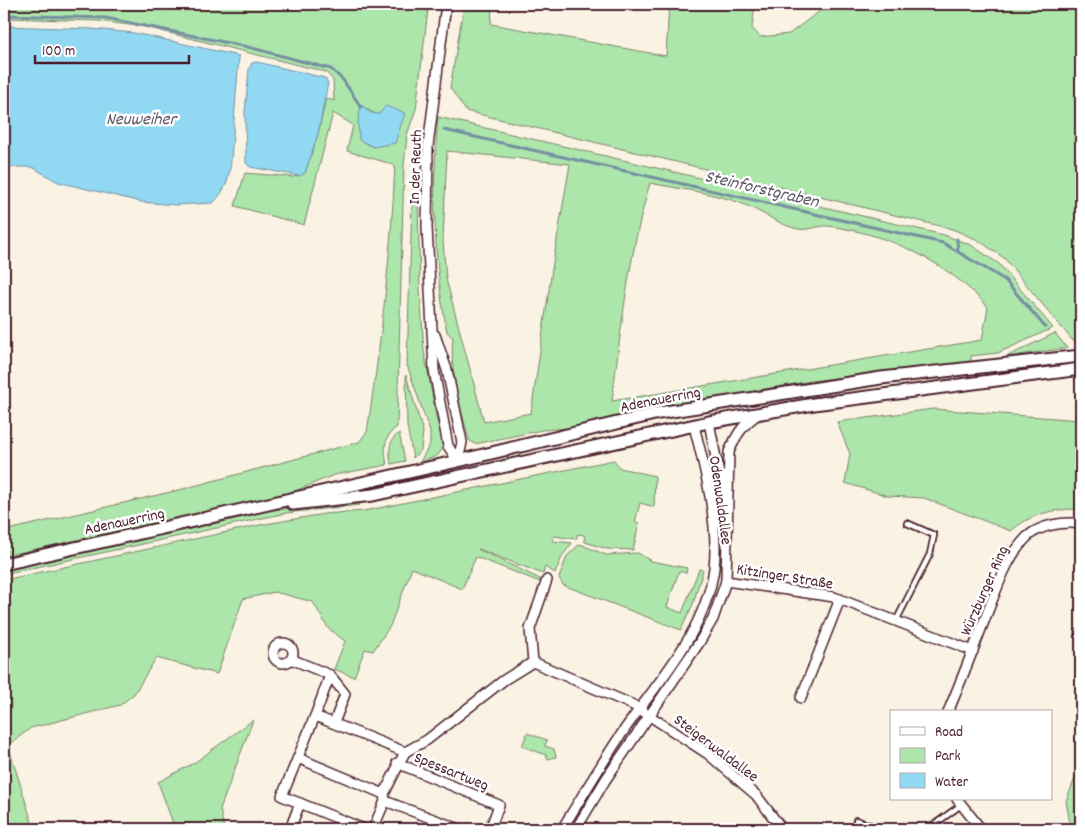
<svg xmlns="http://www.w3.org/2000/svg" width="1085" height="833" font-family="Dekko,sans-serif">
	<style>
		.green { fill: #ace6aa; stroke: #7b826a; fill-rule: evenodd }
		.water { fill: #91d9f2; stroke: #758fa2 }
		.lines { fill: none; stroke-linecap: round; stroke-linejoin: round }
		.stream { stroke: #758fa2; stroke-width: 3 }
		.lane-casing { stroke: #4a1f2b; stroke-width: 8 }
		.street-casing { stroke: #4a1f2b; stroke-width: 12 }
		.secondary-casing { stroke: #4a1f2b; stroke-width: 15 }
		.lane { stroke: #fff; stroke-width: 4.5 }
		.street { stroke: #fff; stroke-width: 9 }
		.secondary { stroke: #fff; stroke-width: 11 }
		.labels { text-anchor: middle; stroke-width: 5; stroke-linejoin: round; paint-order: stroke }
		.street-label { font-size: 16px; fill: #4a1f2b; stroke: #fff }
		.water-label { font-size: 18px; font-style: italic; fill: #5f5767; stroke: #fff }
	</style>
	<rect width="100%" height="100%" fill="#faf2e3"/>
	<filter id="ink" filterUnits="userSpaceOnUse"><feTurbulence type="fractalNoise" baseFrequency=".02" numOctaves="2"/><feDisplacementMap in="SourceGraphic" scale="10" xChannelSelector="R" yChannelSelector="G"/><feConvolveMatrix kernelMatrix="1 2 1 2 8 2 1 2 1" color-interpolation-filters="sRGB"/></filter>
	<g filter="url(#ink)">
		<g class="green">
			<path d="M4,4H423L422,7L428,10L416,109L407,135L404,166L397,427C383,437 384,449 387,465L334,475L288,494L4,556V531L179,490L359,442L367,432C381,343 391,255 395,165L347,151L353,125L333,113L304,225L235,206L245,173L294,177L305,173L318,134L326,98L334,101L333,80L326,72L145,27L98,21L4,18ZM361,105C372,114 386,118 399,125L394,143Z"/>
			<polygon points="464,4 492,4 491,24 666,56 669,4 755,4 752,28 760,37 789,34 829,4 1081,4 1081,340 1073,341 1004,258 978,240 952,229 466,111 450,88"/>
			<path d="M438,117L944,235L971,245L999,264L1053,328L998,353L971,356V362L811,381L676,406L674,403L642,408V411L568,428L542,430L475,444L469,440C461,408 449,372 453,338L447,332C433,260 432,190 438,117ZM447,151L570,164L552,269L531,413L484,422L446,279L443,241ZM650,183C679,189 715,193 743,204C761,211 779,225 798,229C808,231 819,225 828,226C889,234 946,261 988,307L982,340L612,401C621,328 629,254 650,183Z"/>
			<polygon points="412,201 418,201 420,289 424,351 437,421 443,439 442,450 437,456 420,462 430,444 430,432 407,365"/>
			<polygon points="1055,333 1067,348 1006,357"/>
			<polygon points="406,375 423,432 421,450 413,458 407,426"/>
			<path d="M933,409L1081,420V509C1054,509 1032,513 1011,531L924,498L888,496L845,483L850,454L837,422Z"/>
			<path d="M399,433L405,461L391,464C389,451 388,441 399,433Z"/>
			<polygon points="614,460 620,468 655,476 654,507 640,503 635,522 639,523 633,550 607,549 585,542 584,535 578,534 576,539 554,536 553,541 572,543 563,555 555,573 545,567 543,574 478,549 540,579 540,582 476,557 462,589 412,568 390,626 373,651 365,649 354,677 334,669 345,641 328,628 313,602 275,592 243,599 217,674 156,658 134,694 120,705 31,728 8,745 34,829 11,829 4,808 4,580 260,525 324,514 364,511"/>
			<polygon points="359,503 360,505 286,513 4,574 5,568 270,510"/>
			<polygon points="580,544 606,555 638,553 651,561 687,568 686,573 679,571 667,607 682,613 699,569 703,570 693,604 681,630 563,585 559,578 567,556"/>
			<polygon points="253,720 220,809 224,829 175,829 158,782 194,763"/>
			<polygon points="527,733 547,740 545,746 554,749 556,757 548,759 546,755 522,746"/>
			<polygon points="1081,763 1081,829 1071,829 1066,801"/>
		</g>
		<g class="water">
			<path d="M4,26L92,29L134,33L239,56L231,161C229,179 226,190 213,203L176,205L141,202L58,182L32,167H4Z"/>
			<polygon points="257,62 325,78 328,83 318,134 305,173 300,176 250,167 246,163 245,112 249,69 252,63"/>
			<polygon points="361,105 371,113 379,114 386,106 405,113 395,143 374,147 359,140 358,121"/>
		</g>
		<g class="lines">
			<g class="stream">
				<polyline points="4,15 106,18 248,47 331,69 343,80 361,107"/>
				<polyline points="444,130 943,243 1005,280 1045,327"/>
				<polyline points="957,239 958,252"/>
			</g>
			<g class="lane-casing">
				<g id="lane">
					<polyline points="896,621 930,554 934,535 907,523"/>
					<polyline points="856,820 881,829"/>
					<polyline points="928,829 961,805"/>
				</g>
			</g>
			<g class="street-casing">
				<g id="street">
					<polyline points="446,4 428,146 427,227 434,370 448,446 458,461"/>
					<polyline points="435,335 447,370 462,442 458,461"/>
					<polyline points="709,422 724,499"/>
					<polyline points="726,581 834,597 973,651"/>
					<circle cx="283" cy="653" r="10"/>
					<polyline points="291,659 330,675"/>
					<polyline points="533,662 633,705 708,754 756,795 782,829"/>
					<polyline points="533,662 530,629 547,580"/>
					<polyline points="801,698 840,599"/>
					<path d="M948,712C962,679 975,645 988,611C998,586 1007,557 1027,537C1040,525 1064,521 1081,524"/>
					<polyline points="315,716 282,796 364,829"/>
					<polyline points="334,723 345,694 330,675 315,716 405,752 427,740 504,680 533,662"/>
					<polyline points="298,758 384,794"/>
					<polyline points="397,763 499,805 490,829"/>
					<polyline points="957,799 981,829"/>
					<polyline points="385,801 460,829"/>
					<polyline points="290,829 300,803"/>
					<polyline points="373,829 385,801 384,794 405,752"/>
					<path d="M562,829C583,795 604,759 627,726C661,678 706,630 714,568C719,525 705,468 694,426"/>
					<path d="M576,829L606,779L699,643L713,619L726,581L729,452C736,436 742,425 757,415"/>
				</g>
			</g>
			<g class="secondary-casing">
				<g id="secondary">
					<polyline points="293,504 373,495 709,422 814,404 1081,369"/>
					<polyline points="4,564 458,461 659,413 881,378 1081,356"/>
				</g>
			</g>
			<use href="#lane" class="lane"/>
			<use href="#street" class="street"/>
			<use href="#secondary" class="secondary"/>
		</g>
	</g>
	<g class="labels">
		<g class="street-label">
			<text transform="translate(414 167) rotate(-88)" y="6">In der Reuth</text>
			<text transform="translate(660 398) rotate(-11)" y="6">Adenauerring</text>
			<text transform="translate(722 500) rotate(82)" y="6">Odenwaldallee</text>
			<text transform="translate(124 520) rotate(-12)" y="6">Adenauerring</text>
			<text transform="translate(785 575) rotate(9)" y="6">Kitzinger Straße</text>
			<text transform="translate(983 590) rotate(-66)" y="6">Würzburger Ring</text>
			<text transform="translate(717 747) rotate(37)" y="6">Steigerwaldallee</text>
			<text transform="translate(452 770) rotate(22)" y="6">Spessartweg</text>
		</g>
		<g class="water-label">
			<text x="141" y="124">Neuweiher</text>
			<text transform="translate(762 188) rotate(13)" y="6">Steinforstgraben</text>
		</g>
	</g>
	<rect width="1085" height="833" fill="none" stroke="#fff" stroke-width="20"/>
	<rect x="10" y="10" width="1065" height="813" fill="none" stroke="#4a1f2b" stroke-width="2" filter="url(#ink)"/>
	<rect x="890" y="710" width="162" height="90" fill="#ffffff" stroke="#b7a5aa"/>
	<rect x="900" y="727" width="25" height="8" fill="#ffffff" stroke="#b7a5aa"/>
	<text x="935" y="736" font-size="15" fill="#4a1f2b">Road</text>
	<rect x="900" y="748" width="25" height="15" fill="#ace6aa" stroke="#b7a5aa"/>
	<text x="935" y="760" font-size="15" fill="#4a1f2b">Park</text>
	<rect x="900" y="773" width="25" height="15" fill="#91d9f2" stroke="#b7a5aa"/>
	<text x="935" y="786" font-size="15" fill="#4a1f2b">Water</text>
	<path d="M35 55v8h154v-8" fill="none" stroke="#4a1f2b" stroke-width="2.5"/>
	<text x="42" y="55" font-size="15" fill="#4a1f2b" stroke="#ffffff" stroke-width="4" paint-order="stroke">100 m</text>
</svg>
